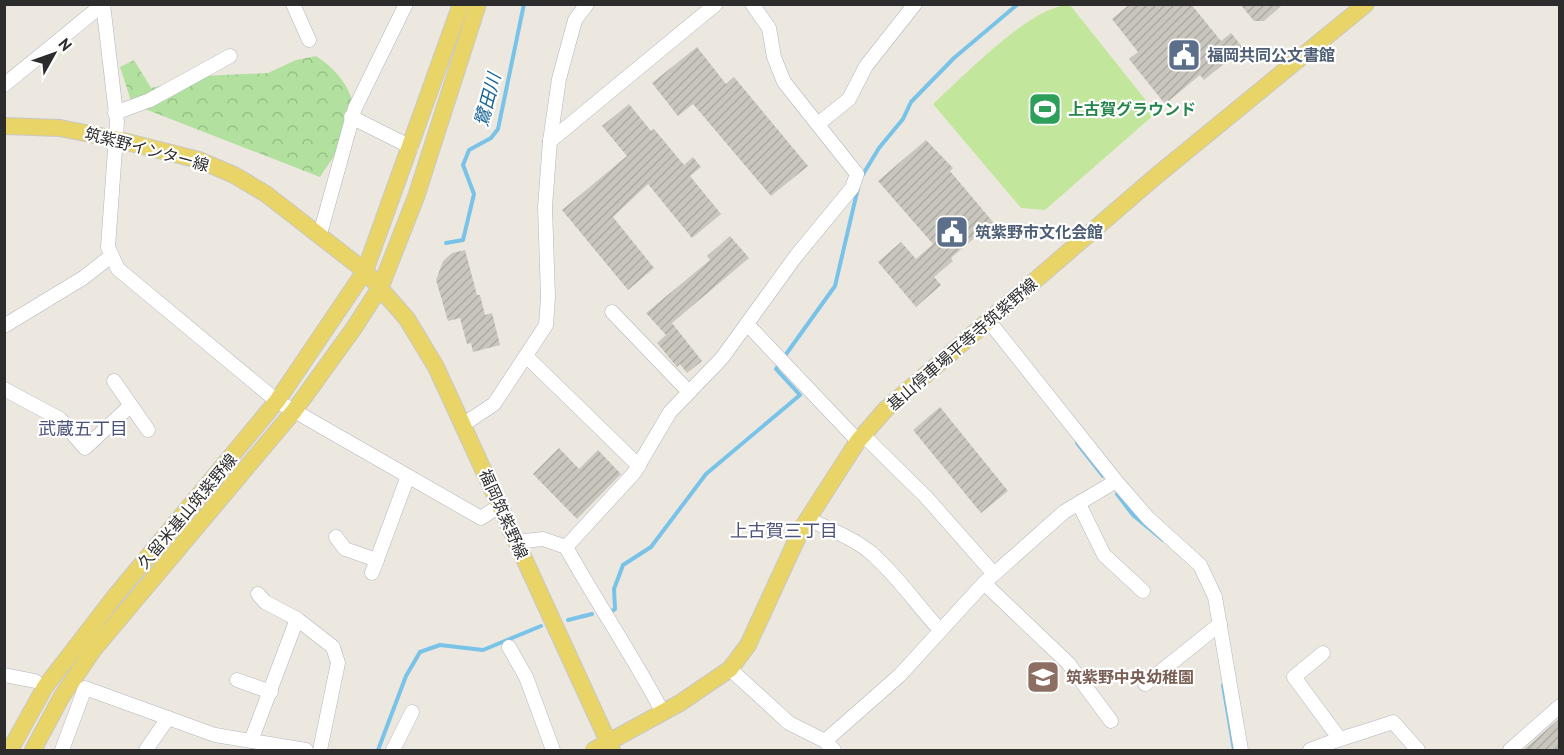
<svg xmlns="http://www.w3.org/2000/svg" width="1564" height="755" font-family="'PT Sans','Noto Sans JP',sans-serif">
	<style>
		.forest { fill: url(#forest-crowns) }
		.pitch { fill: #c2e79c }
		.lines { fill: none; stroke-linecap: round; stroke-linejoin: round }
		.stream { stroke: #79c3e8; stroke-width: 4 }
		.building { fill: url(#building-hatch) }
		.minor-casing { stroke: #b3b4bf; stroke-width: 15 }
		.major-casing { stroke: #c8c8c8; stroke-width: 18 }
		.minor { stroke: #fff; stroke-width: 14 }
		.major { stroke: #e9d468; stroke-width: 16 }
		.labels { text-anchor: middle; stroke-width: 4.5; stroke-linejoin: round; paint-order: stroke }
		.service-label { font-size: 16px; font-weight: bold; fill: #4e5e75; stroke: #fff; text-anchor: start }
		.leisure-label { font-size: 16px; font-weight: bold; fill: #27864d; stroke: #fff; text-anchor: start }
		.street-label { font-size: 16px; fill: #2c2c2c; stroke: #fff }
		.education-label { font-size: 16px; font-weight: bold; fill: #785e54; stroke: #fff; text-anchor: start }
		.water-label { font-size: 18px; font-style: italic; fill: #156297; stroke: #fff }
		.neighbourhood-label { font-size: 18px; fill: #4e537b; stroke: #fff }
	</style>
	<defs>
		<pattern id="forest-crowns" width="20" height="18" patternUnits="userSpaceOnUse" patternTransform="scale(1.5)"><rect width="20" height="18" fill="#b1e09f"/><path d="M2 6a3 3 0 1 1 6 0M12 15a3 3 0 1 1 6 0" fill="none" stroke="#98c089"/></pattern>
		<pattern id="building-hatch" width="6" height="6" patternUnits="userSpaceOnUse" patternTransform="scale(1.5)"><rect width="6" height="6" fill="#c9c6be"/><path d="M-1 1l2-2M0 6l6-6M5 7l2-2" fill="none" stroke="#adaaa3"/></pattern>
	</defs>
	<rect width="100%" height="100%" fill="#ede8df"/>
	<path class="forest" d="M316,56C337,69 361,97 352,125C346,142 330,161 320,177L132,104L120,67L134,60L151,88L202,76L268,73L296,60Z"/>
	<path class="pitch" d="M1070,5L1156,113L1045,210L1021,208L933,104C962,78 1032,4 1070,5Z"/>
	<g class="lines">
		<g class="stream">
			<polyline points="862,176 879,148 903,119 911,102 954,58 1018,4"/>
			<polyline points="446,243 463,240 474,194 463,165 469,150 491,138 498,129 524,4"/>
			<polyline points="784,357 835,286 858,188"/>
			<polyline points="1077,443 1103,476"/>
			<polyline points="1117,494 1133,515 1163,540"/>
			<polyline points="609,613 615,609 614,589 623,565 651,547 706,474 800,395 776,369 780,363"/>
			<polyline points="568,620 592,614"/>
			<polyline points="1223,685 1234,750"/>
			<polyline points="378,750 406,676 420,652 440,645 483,650 541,626"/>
		</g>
	</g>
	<g class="building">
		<polygon points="1130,4 1191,4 1221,41 1231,33 1243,48 1204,80 1200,75 1165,104 1129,59 1138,52 1112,19"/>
		<polygon points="1240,4 1283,4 1264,21 1254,21"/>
		<polygon points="697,47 726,84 734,77 808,166 771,196 693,104 678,116 652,83"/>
		<polygon points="629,104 651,131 654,129 684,165 693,157 701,167 690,176 721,214 692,238 648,184 613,217 654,268 628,290 562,210 627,156 602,126"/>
		<polygon points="926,140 953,168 950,171 993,222 951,258 953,261 934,277 941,285 916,307 878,262 901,242 916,259 933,244 878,181"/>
		<polygon points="730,236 749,258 672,323 702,361 687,373 680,364 677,367 657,343 666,335 646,313 710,260 707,256"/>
		<polygon points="465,250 477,295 480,295 485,315 492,313 500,345 473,352 471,343 467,344 460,318 448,321 436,280 443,261 452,253"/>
		<polygon points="940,407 1008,491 981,513 913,430"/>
		<polygon points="559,448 579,469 598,450 621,474 577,519 533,474"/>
		<polygon points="1560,718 1560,750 1523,750"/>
	</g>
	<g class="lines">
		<g class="minor-casing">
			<g id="minor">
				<polyline points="103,4 117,122 108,247 118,269 277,401 481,518 499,506"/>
				<polyline points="293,4 309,40"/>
				<polyline points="4,85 102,5"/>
				<polyline points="115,113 150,100 230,56"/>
				<polyline points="351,117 411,147"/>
				<polyline points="818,124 849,99 866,66 915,4"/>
				<polyline points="550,141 716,4"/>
				<polyline points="320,234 355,108 406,4"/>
				<polyline points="612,312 689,392"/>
				<polyline points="988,320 1116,481 1148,518 1200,565 1215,597 1241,750"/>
				<polyline points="747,324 858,441"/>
				<polyline points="4,326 83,278 110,257"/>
				<polyline points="526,356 639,466"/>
				<polyline points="114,381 148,430"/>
				<polyline points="4,389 60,419 85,448 130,406"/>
				<polyline points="464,424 494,404 546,325 548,297 545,207 550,141 559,79 575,20 587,4"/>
				<polyline points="863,435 926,497 994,574"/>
				<polyline points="1079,504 1104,555 1143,591"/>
				<path d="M808,519C829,529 853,538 870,552C897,575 916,604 939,629"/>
				<polyline points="336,537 345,549 377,560"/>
				<polyline points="516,542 543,539 566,547 634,473 670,412 722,358 796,256 852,188 857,174 784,82 774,57 769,28 752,4"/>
				<path d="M566,547C597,603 633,656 663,713"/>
				<polyline points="372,573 408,476"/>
				<polyline points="984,583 1068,663 1111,721"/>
				<polyline points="297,619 333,647 338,663 320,750"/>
				<polyline points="509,647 526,677 553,750"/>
				<polyline points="1323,653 1294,677 1339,738"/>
				<polyline points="730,669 789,723 825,741 834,750"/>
				<polyline points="4,675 35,681"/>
				<polyline points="237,680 271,692"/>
				<polyline points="1145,684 1220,624"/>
				<polyline points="251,741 297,619 265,602 258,594"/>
				<polyline points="825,741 900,675 984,583 1064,512 1116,481"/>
				<polyline points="62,750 85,688 215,735 306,750"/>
				<polyline points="146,750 168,718"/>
				<polyline points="393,750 412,712"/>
				<path d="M1310,750C1337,739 1365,732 1393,722L1418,750"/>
				<polyline points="1510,750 1560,706"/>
			</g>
		</g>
		<g class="major-casing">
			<g id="major">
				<polyline points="4,126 60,128 115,139 199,160 234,175 266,194 365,271 407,319 436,367 612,750"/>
				<polyline points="10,750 45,687 116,595 277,401 365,271 461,4"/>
				<polyline points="33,750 62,696 94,649 294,411 354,328 381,286 416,197 478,4"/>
				<polyline points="594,750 680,703 730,669 748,645 802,528 858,441 886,409 1155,177 1366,4"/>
			</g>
		</g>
		<use href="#minor" class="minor"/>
		<use href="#major" class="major"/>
	</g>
	<defs>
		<g id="civic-square" transform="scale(1.725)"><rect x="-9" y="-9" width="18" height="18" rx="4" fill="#5c6f8a" stroke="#fff"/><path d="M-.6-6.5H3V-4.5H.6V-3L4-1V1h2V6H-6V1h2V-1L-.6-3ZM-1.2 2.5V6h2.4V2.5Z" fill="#fff"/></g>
		<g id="stadium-square" transform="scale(1.725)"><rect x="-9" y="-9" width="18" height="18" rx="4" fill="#2e9e5b" stroke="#fff"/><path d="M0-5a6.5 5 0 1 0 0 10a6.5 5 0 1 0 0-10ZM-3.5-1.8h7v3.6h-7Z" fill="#fff"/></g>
		<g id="school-square" transform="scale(1.725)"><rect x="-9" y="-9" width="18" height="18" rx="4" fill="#8d6e63" stroke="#fff"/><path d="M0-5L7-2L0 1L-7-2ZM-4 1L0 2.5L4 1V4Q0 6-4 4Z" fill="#fff"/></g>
	</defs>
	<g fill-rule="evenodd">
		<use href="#civic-square" x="1184" y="55"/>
		<use href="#stadium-square" x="1045" y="109"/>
		<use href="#civic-square" x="952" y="232"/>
		<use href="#school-square" x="1043" y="677"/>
	</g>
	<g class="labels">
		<g class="service-label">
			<text x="1207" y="61">福岡共同公文書館</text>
			<text x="975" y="238">筑紫野市文化会館</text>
		</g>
		<g class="leisure-label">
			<text x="1068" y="115">上古賀グラウンド</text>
		</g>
		<g class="street-label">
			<text transform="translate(147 149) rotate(15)" y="6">筑紫野インター線</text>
			<text transform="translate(962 344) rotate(-41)" y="6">基山停車場平等寺筑紫野線</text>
			<text transform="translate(187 511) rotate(-50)" y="6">久留米基山筑紫野線</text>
			<text transform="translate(504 514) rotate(66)" y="6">福岡筑紫野線</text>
		</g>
		<g class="education-label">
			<text x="1066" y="683">筑紫野中央幼稚園</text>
		</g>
		<g class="water-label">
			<text transform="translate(488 100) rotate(-75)" y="6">鷺田川</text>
		</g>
		<g class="neighbourhood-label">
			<text x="83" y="435">武蔵五丁目</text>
			<text x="784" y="537">上古賀三丁目</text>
		</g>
	</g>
	<rect width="1564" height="755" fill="none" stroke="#2c2c2c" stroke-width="12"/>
	<g transform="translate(54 54) rotate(50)" stroke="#ffffff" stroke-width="4.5" paint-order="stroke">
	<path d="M0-4.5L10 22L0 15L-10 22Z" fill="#2c2c2c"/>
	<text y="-9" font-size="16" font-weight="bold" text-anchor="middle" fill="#2c2c2c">N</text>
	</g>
</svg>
